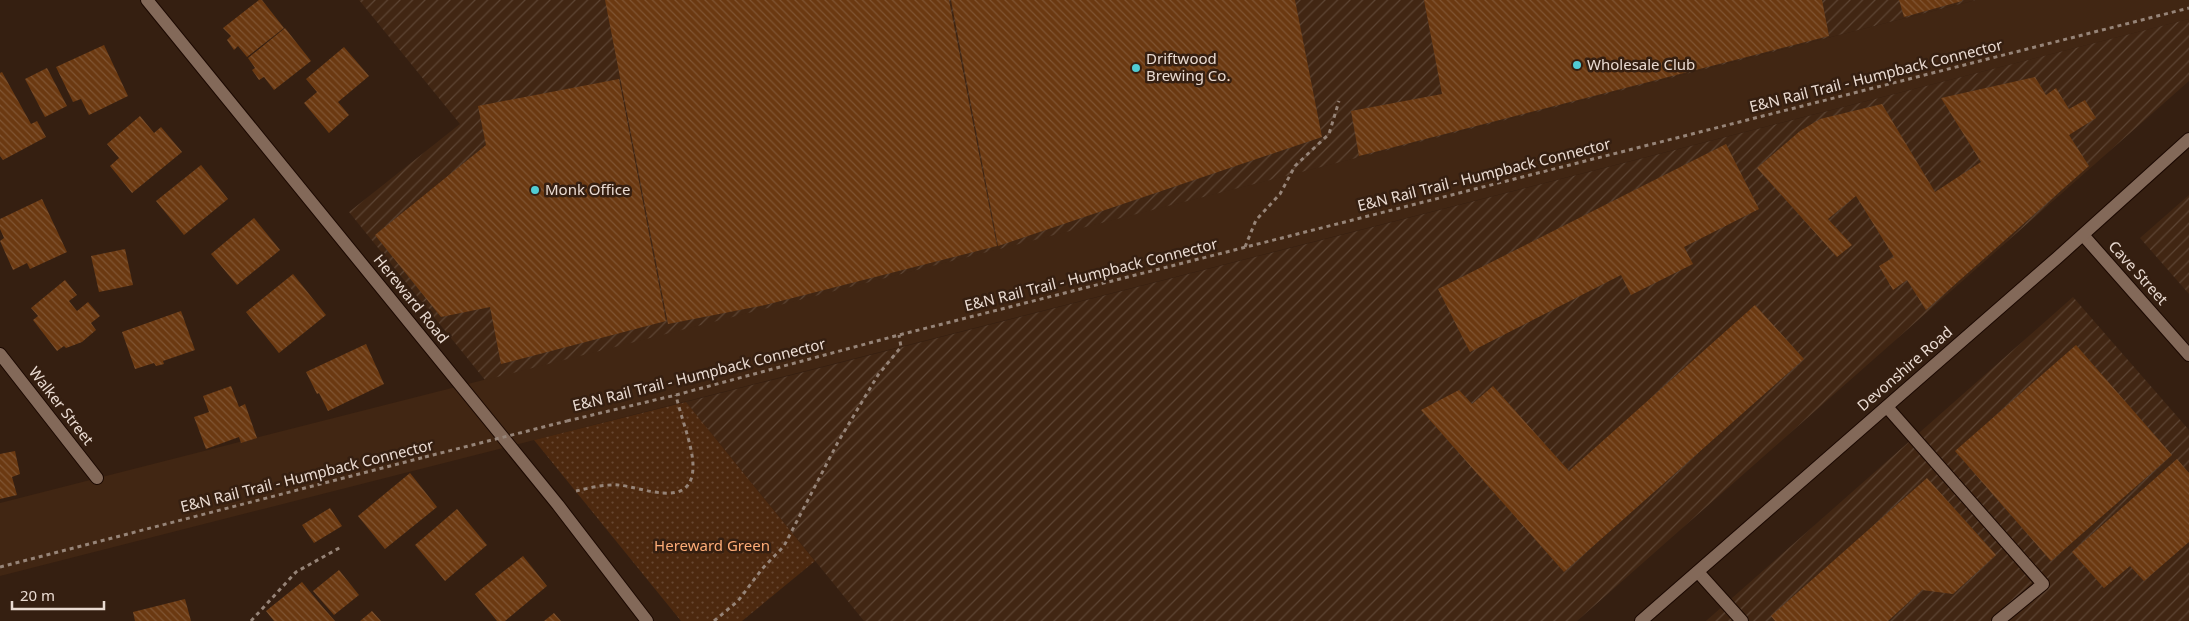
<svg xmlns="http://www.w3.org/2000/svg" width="2189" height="621" font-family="'Noto Sans',sans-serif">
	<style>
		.built { fill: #412613 }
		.industrial { fill: url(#industrial-furrows) }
		.green { fill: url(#green-dots) }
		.building { fill: url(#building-back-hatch) }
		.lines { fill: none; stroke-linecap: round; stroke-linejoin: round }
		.service-casing { stroke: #1b0800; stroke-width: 14 }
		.minor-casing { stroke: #1b0800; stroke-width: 14 }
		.path { stroke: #968478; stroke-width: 3; stroke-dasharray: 4 4; stroke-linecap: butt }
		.service { stroke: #836959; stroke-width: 12 }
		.minor { stroke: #836959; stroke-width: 12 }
		.path-bridge { stroke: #968478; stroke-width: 3; stroke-dasharray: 4 4; stroke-linecap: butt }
		.poi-dot { fill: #51ccd3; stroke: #351f11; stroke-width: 2 }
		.labels { text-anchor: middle; stroke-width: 5; stroke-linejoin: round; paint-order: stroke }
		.poi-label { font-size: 15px; fill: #eadbd2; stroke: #351f11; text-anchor: start }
		.street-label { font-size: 15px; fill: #eadbd2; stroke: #351f11 }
		.park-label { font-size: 15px; fill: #fdac77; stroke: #351f11 }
	</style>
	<defs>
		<pattern id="industrial-furrows" width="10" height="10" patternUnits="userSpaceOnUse" patternTransform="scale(1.25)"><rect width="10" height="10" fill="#412613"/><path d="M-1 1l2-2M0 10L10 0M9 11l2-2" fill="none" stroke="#5d4534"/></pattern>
		<pattern id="green-dots" width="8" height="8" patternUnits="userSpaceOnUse" patternTransform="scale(1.25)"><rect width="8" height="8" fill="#4d290f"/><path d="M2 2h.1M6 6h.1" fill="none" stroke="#674731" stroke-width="1.8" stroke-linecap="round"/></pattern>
		<pattern id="building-back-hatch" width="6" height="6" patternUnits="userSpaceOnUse" patternTransform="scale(1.25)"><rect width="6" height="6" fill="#6b3911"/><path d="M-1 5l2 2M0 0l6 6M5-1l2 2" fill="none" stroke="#805533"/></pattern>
	</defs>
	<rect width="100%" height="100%" fill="#351f11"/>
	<polygon class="built" points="1976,0 2189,0 2189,19 0,576 0,503"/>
	<g class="industrial">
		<polygon points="359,0 1976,0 485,380 349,212 460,124"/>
		<polygon points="2189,19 2189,81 1577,621 864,621 686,402"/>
		<polygon points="2189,195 2189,294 2140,238"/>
		<polygon points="2073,297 2189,430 2189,621 1706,621"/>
	</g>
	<polygon class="green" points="686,402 815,561 742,621 681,621 534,440"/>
	<g class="building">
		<polygon points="259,0 262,0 284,28 247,57 238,46 234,50 227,40 231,36 223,28"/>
		<polygon points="605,0 949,0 997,246 765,305 668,324"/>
		<polygon points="951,0 1295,0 1322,137 998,246"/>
		<polygon points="1424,0 1822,0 1829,36 1359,156 1351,111 1442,94"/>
		<polygon points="1899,0 1962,0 1962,1 1904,17"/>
		<polygon points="285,28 311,61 274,90 264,77 259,80 252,70 255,68 248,58"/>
		<polygon points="104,45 128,96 89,115 81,99 73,102 56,67"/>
		<polygon points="344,47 369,76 338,102 349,115 329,133 304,103 317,92 306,79"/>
		<polygon points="47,68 67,106 45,117 25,79"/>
		<polygon points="2,72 31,124 37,121 46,137 3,160 0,156 0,73"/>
		<polygon points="2035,77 2046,95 2056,88 2069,109 2085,100 2096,118 2069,135 2089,166 1926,310 1907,280 1893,290 1879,266 1894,257 1856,196 1828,219 1852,245 1837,257 1757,168 1800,131 1820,119 1882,104 1935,192 1981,162 1941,98"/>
		<polygon points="619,79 666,321 501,364 490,307 441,317 375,235 486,145 478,106"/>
		<polygon points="140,116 154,133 161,127 182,152 132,193 110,166 119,158 107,144"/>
		<polygon points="1726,144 1759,209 1684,247 1693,264 1631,295 1621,275 1470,352 1438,289"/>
		<polygon points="201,165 228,199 184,235 156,201"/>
		<polygon points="42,199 67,252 30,269 27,263 13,270 0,241 4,238 0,229 0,219"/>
		<polygon points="254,218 280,250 237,285 211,254"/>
		<polygon points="125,249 133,285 99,292 91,256"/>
		<polygon points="293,274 326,315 279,353 246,312"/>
		<polygon points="65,280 77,295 69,301 77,311 88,302 100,316 91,323 96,330 82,342 66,348 64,346 57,351 33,320 38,316 31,308"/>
		<polygon points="1755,305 1804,359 1564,572 1421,410 1459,390 1472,404 1493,386 1569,471"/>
		<polygon points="181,311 195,350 163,361 164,364 156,366 154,363 135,369 122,332"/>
		<polygon points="366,344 384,384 328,411 319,393 317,394 306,372"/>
		<polygon points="2076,345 2172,455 2051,561 1955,451"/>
		<polygon points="231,386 239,407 245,404 257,438 241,443 239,437 206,449 194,417 209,412 203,396"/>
		<polygon points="15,451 20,474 12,477 17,495 0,499 0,454"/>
		<polygon points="2177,459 2189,473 2189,542 2144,581 2130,566 2104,588 2072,552"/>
		<polygon points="410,473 437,507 385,549 358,516"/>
		<polygon points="1927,478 1996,555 1953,594 1922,590 1888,621 1775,621 1771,616"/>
		<polygon points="330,508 342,526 314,543 302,525"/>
		<polygon points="457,509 487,545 445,581 415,545"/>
		<polygon points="523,556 547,586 505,621 497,621 475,594"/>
		<polygon points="339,570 359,595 334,615 313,591"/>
		<polygon points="302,582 321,605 335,621 274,621 266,611"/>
		<polygon points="185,599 191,621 135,621 133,612"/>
		<polygon points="372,611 381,621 360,621"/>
		<polygon points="554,613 561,621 544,621"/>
	</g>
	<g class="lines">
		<g class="service-casing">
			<g id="service">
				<polyline points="1887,407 2043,584 1998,621"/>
				<polyline points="1698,572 1742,621"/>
			</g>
		</g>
		<g class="minor-casing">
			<g id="minor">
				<polyline points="147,0 558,505 647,621"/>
				<polyline points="2083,235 2189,355"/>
				<polyline points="0,354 97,478"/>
				<polyline points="1641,621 2057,258 2189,139"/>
			</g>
		</g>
		<g class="path">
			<polyline points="1245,247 1256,220 1280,194 1295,166 1329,134 1339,101"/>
			<polyline points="567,421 676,395 899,335 2189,8"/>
			<path d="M576,491C589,488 605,484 618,485C643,487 693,511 693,466C693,446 680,415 676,395"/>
			<polyline points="0,567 425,457"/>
			<polyline points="251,621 296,572 341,547"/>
			<polyline points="714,621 738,601 762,569 784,546 838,442 878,375 901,347 899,335"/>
		</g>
		<use href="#service" class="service"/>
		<use href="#minor" class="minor"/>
		<polyline class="path-bridge" points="425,457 567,421"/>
	</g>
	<g class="poi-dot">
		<circle cx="1577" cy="65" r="5"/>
		<circle cx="1136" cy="68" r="5"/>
		<circle cx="535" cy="190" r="5"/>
	</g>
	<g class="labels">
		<g class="poi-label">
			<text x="1146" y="64">Driftwood<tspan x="1146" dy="17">Brewing Co.</tspan></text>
			<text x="1587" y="70">Wholesale Club</text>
			<text x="545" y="195">Monk Office</text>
		</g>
		<g class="street-label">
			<text transform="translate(1876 76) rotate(-14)" y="5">E&amp;N Rail Trail - Humpback Connector</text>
			<text transform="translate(1484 175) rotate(-14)" y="5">E&amp;N Rail Trail - Humpback Connector</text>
			<text transform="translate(2138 273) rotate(48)" y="5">Cave Street</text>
			<text transform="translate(1091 275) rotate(-14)" y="5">E&amp;N Rail Trail - Humpback Connector</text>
			<text transform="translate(411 299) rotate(51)" y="5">Hereward Road</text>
			<text transform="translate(1905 369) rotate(-41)" y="5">Devonshire Road</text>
			<text transform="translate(699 375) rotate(-14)" y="5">E&amp;N Rail Trail - Humpback Connector</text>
			<text transform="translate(61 406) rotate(52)" y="5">Walker Street</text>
			<text transform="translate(307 476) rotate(-14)" y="5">E&amp;N Rail Trail - Humpback Connector</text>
		</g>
		<g class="park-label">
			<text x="712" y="551">Hereward Green</text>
		</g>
	</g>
	<path d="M12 601v8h92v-8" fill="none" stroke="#eadbd2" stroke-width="2.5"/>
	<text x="20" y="601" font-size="15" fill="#eadbd2" stroke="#351f11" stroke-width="4" paint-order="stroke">20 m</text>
</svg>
